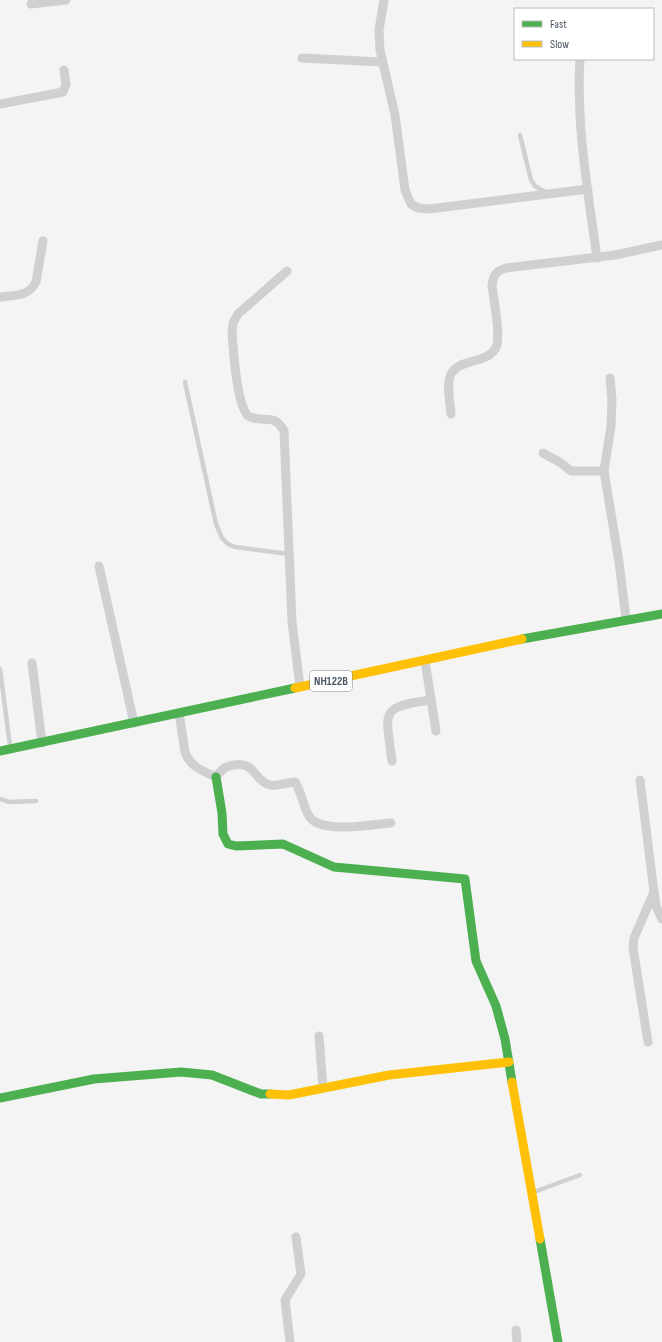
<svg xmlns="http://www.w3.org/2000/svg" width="662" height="1342" font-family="'Sofia Sans Condensed',sans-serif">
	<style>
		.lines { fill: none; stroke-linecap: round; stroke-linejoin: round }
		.lane { stroke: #ced0d2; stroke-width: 4.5 }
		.street { stroke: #ced0d2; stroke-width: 9 }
		.fast { stroke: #4caf50; stroke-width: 9 }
		.slow { stroke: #ffc107; stroke-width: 9 }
		.labels { text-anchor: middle; stroke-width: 3; stroke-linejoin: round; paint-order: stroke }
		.shield { fill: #fff; stroke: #808990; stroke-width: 1 }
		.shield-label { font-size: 12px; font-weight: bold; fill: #4a5661 }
	</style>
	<rect width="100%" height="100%" fill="#f4f4f4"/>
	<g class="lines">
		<g class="lane">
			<polyline points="520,135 531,180 535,186 547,193"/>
			<polyline points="185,382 216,524 222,538 228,544 235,547 289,554"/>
			<polyline points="0,669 10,746"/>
			<polyline points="0,799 9,802 36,801"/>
			<polyline points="534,1192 580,1175"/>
		</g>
		<g class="street">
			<polyline points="384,0 379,30 380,50 395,115 405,190 411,204 418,208 429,209 588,189"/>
			<polyline points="31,4 66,0"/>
			<polyline points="302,58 382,62"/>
			<path d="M580,59C576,125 588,192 597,258"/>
			<polyline points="0,104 63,92 66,84 64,70"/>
			<path d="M287,271L238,314L233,323L232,332C233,346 237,413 250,417C266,423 274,413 284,431L292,622L300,687"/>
			<path d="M0,297C15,295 28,297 36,282L43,241"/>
			<polyline points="610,378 612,400 611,426 604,471 619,562 626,619"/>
			<path d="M451,414C450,402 446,385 451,374C460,357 490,365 497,345C500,333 494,299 492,286C493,275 496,271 506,268L615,255L662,245"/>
			<polyline points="543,453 561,463 571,471 604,471"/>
			<polyline points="99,566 134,723"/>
			<polyline points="425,661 436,731"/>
			<polyline points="32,663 42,743"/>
			<path d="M179,713L185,752C190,767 203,771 216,777C221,770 225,766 234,765C255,761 253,780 270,785C278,787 287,782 295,782C302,793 303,806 309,816C321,835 372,824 391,823"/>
			<path d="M392,761C386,712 378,707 431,700"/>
			<polyline points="640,780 654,892 656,906 662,919"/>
			<polyline points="319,1036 323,1088"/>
			<polyline points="648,1042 633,948 634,938 654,892"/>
			<polyline points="516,1330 517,1342"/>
			<polyline points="290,1342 285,1300 301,1274 296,1237"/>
		</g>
		<g class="fast">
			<polyline points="522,639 662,614"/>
			<polyline points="0,751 295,688"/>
			<polyline points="216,777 222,813 223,834 228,844 236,846 283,844 334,867 465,879 476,961 496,1006 505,1039 512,1082"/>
			<polyline points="0,1098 94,1079 181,1072 212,1075 261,1094 270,1094"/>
			<polyline points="540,1239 558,1342"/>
		</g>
		<g class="slow">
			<polyline points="295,688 522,639"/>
			<polyline points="512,1082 540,1239"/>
			<polyline points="270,1094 289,1095 389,1075 509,1062"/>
		</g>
	</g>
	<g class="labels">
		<rect class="shield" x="310" y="671" width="42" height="20" rx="3"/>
		<g class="shield-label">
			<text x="331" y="685">NH122B</text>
		</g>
	</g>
	<rect x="514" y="8" width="140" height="52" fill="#ffffff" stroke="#b7bbc0"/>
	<rect x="522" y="21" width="20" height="6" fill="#4caf50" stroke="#b7bbc0"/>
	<text x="550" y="28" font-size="12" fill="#4a5661">Fast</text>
	<rect x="522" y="41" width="20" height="6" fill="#ffc107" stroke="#b7bbc0"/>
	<text x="550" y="48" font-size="12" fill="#4a5661">Slow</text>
</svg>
